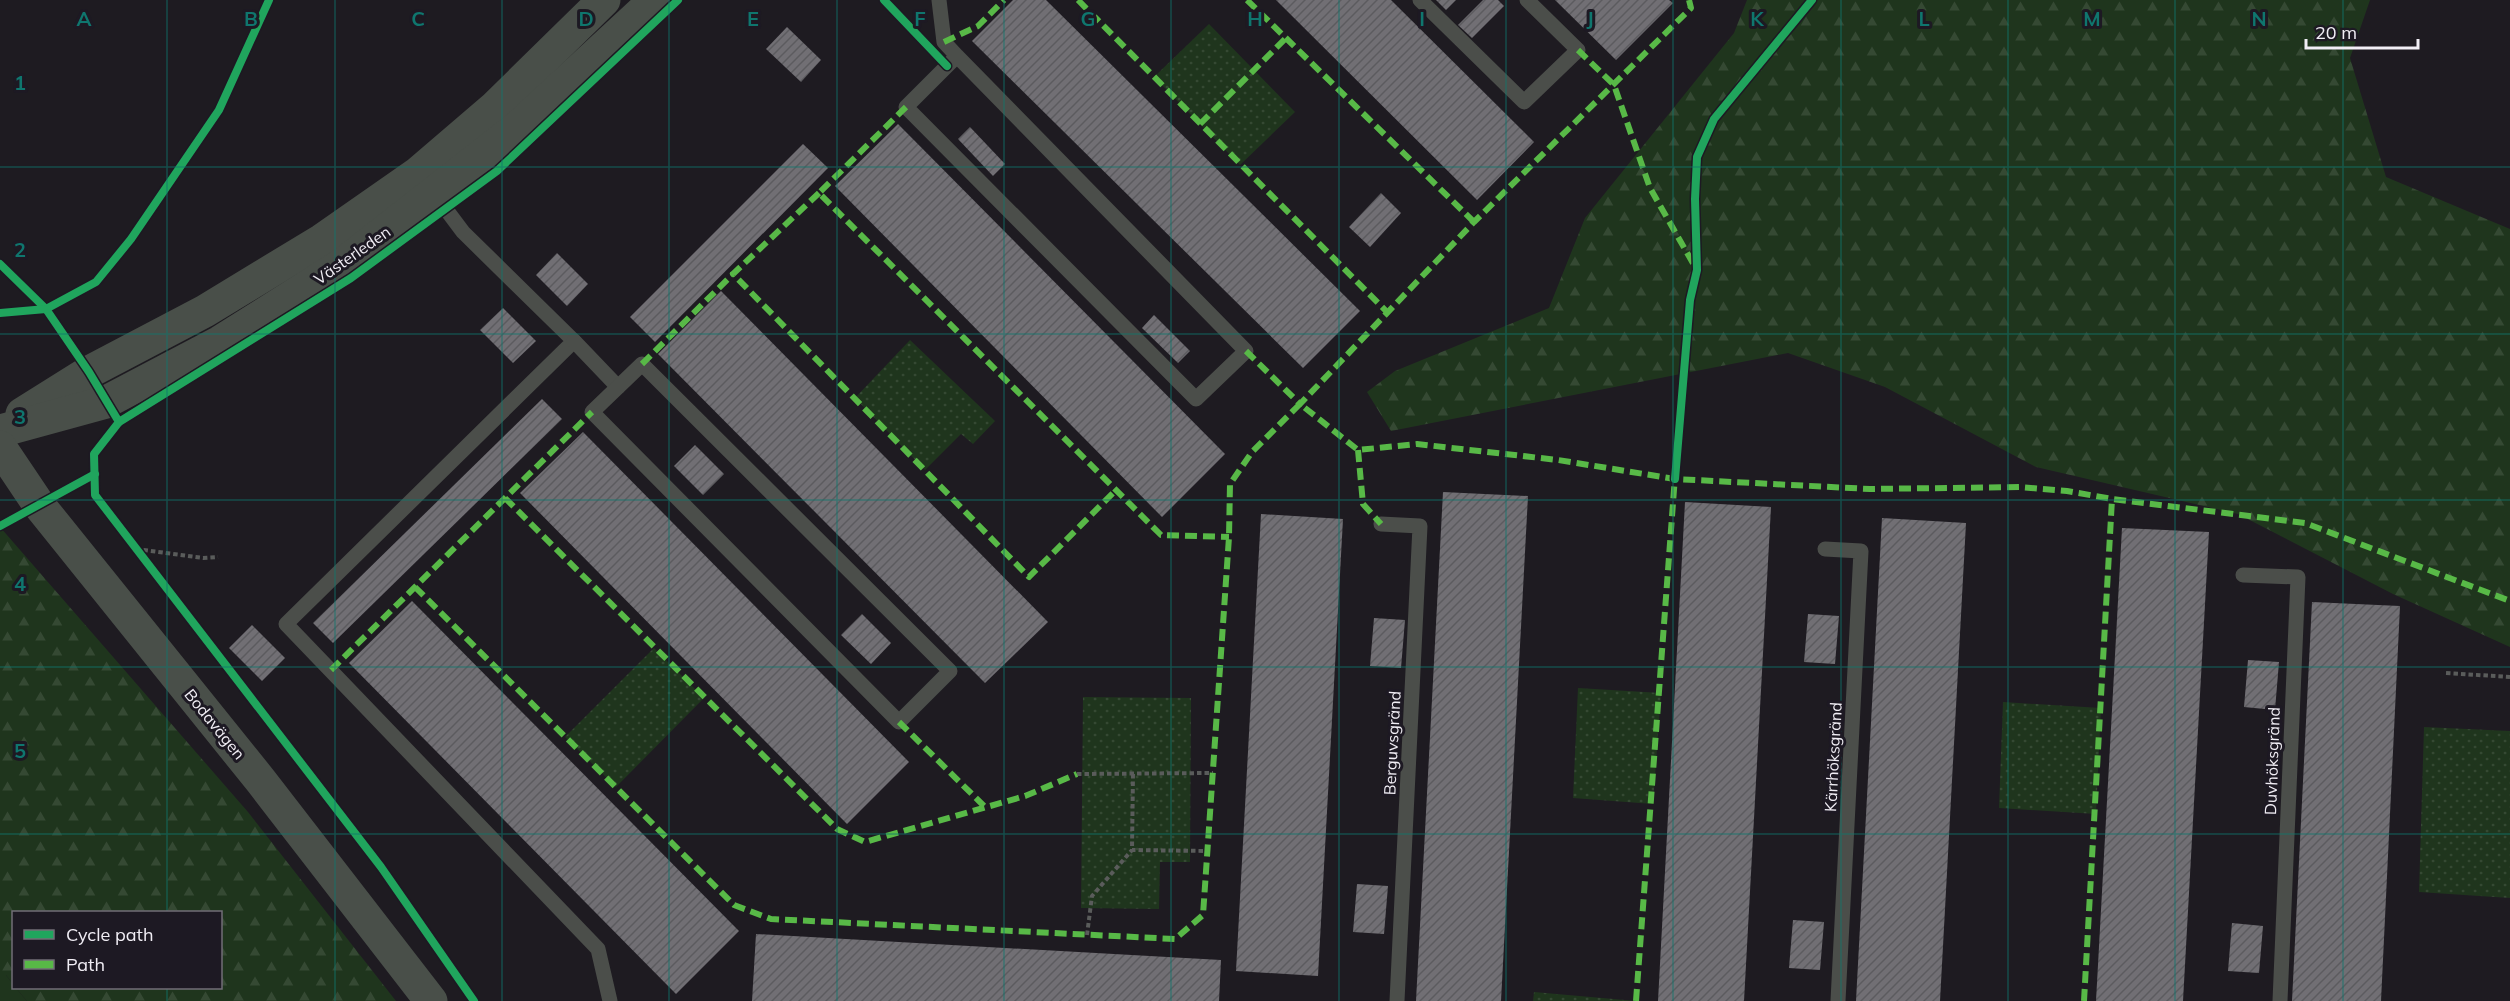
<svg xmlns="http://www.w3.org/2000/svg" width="2510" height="1001" font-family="Mulish,sans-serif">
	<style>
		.grass { fill: #1f351d }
		.forest { fill: url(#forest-firs) }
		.park { fill: url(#park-dots) }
		.building { fill: url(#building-hatch) }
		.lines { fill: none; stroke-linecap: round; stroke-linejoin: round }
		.path { stroke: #5a5c5b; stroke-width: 4; stroke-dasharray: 4.5 3; stroke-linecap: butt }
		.lane { stroke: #4b4e4a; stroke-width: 15 }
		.secondary { stroke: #494f49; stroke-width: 33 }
		.quiet { stroke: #58b947; stroke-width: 6; stroke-dasharray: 12 6; stroke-linecap: butt }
		.cycleway-casing { stroke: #1d1923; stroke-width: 11 }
		.cycleway { stroke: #20a55d; stroke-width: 8 }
		.grid { fill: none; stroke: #0f766e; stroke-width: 1.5; stroke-opacity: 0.55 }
		.labels { text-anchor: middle; stroke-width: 6; stroke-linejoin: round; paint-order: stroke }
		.street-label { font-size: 16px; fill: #f1eef5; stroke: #1d1923 }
		.grid-label { font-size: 20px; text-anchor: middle; font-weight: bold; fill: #0f766e; stroke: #1d1923; stroke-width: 6; stroke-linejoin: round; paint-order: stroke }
	</style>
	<defs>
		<pattern id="forest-firs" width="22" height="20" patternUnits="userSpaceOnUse" patternTransform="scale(1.5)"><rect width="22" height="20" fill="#1f351d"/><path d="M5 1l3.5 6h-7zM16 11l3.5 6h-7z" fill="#354933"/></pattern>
		<pattern id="park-dots" width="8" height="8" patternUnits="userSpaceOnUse" patternTransform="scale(1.5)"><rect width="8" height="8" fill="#1f351d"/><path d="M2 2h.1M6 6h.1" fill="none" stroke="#354933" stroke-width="1.8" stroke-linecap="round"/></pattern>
		<pattern id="building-hatch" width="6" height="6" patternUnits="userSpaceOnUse" patternTransform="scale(1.5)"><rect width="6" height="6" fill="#716f74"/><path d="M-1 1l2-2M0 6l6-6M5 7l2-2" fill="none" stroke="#5c5b5f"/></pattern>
	</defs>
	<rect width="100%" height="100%" fill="#1e1b21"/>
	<polygon class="grass" points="0,975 6,975 13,984 14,988 16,988 27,1001 0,1001"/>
	<g class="forest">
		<polygon points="1747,0 2370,0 2350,58 2386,177 2510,229 2510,647 2393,594 2238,514 2036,467 1885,387 1788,353 1391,431 1367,392 1395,371 1549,308 1585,218 1734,33"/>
		<polygon points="0,527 248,812 396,1001 27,1001 16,988 220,988 220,912 14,912 13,984 6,975 0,975"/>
	</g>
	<g class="park">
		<polygon points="1209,24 1295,112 1240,165 1154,77"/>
		<polygon points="910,340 995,421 973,444 961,434 925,470 855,398"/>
		<polygon points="654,648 704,698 616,787 565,737"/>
		<polygon points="1578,688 1661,693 1653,804 1573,798"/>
		<polygon points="1083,697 1191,698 1190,862 1160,862 1159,909 1081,908"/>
		<polygon points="2003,702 2101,708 2096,814 1999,808"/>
		<polygon points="2424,727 2510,731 2510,898 2419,892"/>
		<polygon points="1534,992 1636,1001 1533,1001"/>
	</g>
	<g class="building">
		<polygon points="1013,0 1046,0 1360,311 1303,368 972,41"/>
		<polygon points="1276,0 1391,0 1534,142 1477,200"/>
		<polygon points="1436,0 1456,0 1446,10"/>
		<polygon points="1483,0 1498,0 1504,6 1472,38 1458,25"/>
		<polygon points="1555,0 1669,0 1673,3 1616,60"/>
		<polygon points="787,27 821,60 801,82 766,49"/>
		<polygon points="898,124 1225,454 1162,517 835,186"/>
		<polygon points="970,127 1005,164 993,176 958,139"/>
		<polygon points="803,144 828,168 655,342 630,317"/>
		<polygon points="1381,193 1401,213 1370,247 1349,227"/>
		<polygon points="557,253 588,284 567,306 536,275"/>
		<polygon points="721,291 1048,622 985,683 658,354"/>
		<polygon points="503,308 536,341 513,363 480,330"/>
		<polygon points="1154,315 1190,351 1178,363 1142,328"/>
		<polygon points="542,399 562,419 333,643 313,623"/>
		<polygon points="583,432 909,762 847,824 520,493"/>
		<polygon points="695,445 724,474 703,495 674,466"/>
		<polygon points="1443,492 1528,496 1501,1001 1416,1001"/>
		<polygon points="1685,502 1771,507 1744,1001 1658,1001"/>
		<polygon points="1261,514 1343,519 1318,976 1236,971"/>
		<polygon points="1882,518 1966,523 1940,1001 1856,1001"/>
		<polygon points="2122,528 2209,532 2183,1001 2096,1001"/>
		<polygon points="412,601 739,931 676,994 349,663"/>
		<polygon points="2312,602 2400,606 2381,1001 2292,1001"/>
		<polygon points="862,614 891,643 871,664 841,635"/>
		<polygon points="1808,614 1839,616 1835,664 1804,662"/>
		<polygon points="1374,618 1405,620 1401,668 1370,666"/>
		<polygon points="252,625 285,658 262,681 229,648"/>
		<polygon points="2248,660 2279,662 2275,710 2244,707"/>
		<polygon points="1357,884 1388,886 1384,934 1353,932"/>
		<polygon points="1793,920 1824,922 1820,970 1789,968"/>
		<polygon points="2232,923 2263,926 2259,973 2228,971"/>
		<polygon points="756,934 1221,960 1219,1001 752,1001"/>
	</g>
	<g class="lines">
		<g class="path">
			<polyline points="136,549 203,558 218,557"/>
			<polyline points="2446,673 2510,677"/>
			<polyline points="1077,774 1213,773"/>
			<polyline points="1133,774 1132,850 1208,851"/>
			<polyline points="1087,935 1092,896 1132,850"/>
		</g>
		<g class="lane">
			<polyline points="939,0 944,42 957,56 1246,351 1196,399 906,107 957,56"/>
			<polyline points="1420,0 1524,102 1578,50 1527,0"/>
			<polyline points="433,192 463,232 574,341 286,624 598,949 610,1001"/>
			<polyline points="574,341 618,387"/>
			<polygon points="642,364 950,671 899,722 592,412"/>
			<polyline points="1381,524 1420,526 1397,1001"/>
			<polyline points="1825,549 1861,551 1838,1001"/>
			<polyline points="2243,575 2298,577 2280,1001"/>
		</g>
		<g class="secondary">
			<polyline points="22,414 89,372 205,311 322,240 418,173 495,107 604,0"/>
			<polyline points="0,431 106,402 220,342 343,264 518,127 655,0"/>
			<polyline points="0,447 39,505 261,781 431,1001"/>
		</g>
		<g class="quiet">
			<polyline points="1078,0 1388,313"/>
			<polyline points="1247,0 1474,222"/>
			<polyline points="944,42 978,26 1004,0"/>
			<polyline points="1578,50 1614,85 1650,188 1694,265"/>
			<polyline points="906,107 819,193 1161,535 1229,537"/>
			<polyline points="1200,124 1286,38"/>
			<polyline points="819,193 733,274 1029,577 1116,490"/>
			<polyline points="1246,351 1300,404 1474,222 1691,8 1689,0"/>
			<polyline points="642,364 733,274"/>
			<polyline points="1358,450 1363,504 1381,524"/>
			<polyline points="505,498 837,829 865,842 1025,796 1077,774"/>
			<polyline points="415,587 734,905 771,919 1175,939 1203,915 1229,537 1230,484 1252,452 1300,404 1358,450 1417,444 1558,460 1675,479 1870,489 2020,487 2067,491 2112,499 2305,523 2510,601"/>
			<polyline points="331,670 592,412"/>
			<polyline points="899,722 984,806"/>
			<polyline points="1636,1001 1675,476"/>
			<polyline points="2084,1001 2112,499"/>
		</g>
		<g class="cycleway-casing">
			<g id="cycleway">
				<polyline points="884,0 947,66"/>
				<polyline points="0,264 46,309 89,372 119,422 94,454 95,495 381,867 474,1001"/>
				<polyline points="0,313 46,309 96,282 131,239 219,110 269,0"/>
				<polyline points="119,422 351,278 497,171 678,0"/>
				<polyline points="1675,479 1690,300 1697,270 1695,199 1697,157 1714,119 1812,0"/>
				<polyline points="0,526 95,474"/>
			</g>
		</g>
		<use href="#cycleway" class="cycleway"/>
	</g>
	<path class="grid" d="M167,0V912M335,0V1001M502,0V1001M669,0V1001M837,0V1001M1004,0V1001M1171,0V1001M1339,0V1001M1506,0V1001M1673,0V1001M1841,0V1001M2008,0V1001M2175,0V1001M2343,0V1001M0,167H2510M0,334H2510M0,500H2510M0,667H2510M0,834H2510M167,988V1001"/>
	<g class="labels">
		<g class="street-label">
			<text transform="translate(352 255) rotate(-35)" y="6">Västerleden</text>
			<text transform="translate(215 724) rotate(51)" y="6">Bodavägen</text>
			<text transform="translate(1392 743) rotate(-87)" y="6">Berguvsgränd</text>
			<text transform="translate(1833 757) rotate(-87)" y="6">Kärrhöksgränd</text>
			<text transform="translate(2272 761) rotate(-88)" y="6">Duvhöksgränd</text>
		</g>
	</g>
	<g class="grid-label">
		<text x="84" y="26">A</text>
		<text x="251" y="26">B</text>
		<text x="418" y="26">C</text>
		<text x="586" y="26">D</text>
		<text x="753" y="26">E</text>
		<text x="920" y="26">F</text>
		<text x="1088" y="26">G</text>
		<text x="1255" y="26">H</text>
		<text x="1422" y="26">I</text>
		<text x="1590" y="26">J</text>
		<text x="1757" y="26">K</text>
		<text x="1924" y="26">L</text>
		<text x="2092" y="26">M</text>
		<text x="2259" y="26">N</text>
		<text x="20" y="90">1</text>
		<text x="20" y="257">2</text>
		<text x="20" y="424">3</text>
		<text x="20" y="591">4</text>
		<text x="20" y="758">5</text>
	</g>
	<rect x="12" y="911" width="210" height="78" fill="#1d1923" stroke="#726e77" stroke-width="1.5"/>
	<rect x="24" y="930" width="30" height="9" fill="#20a55d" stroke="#726e77" stroke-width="1.5"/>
	<text x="66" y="941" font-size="18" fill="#f1eef5">Cycle path</text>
	<rect x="24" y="960" width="30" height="9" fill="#58b947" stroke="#726e77" stroke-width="1.5"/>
	<text x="66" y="971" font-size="18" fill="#f1eef5">Path</text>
	<path d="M2306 39v9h112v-9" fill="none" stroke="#f1eef5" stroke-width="3"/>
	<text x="2315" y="39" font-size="18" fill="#f1eef5" stroke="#1d1923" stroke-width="4.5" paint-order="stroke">20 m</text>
</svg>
